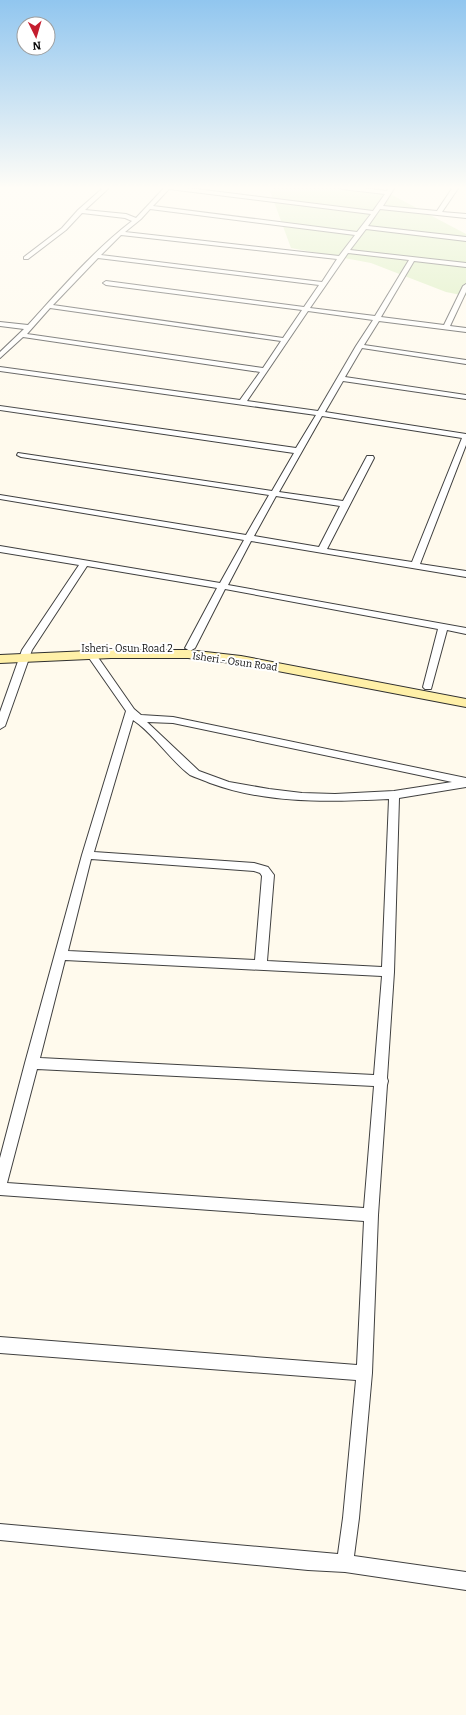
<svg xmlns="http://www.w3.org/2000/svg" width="466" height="1715" font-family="Bitter,serif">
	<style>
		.green { fill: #d4ebb4 }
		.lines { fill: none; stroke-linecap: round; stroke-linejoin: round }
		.street-casing { stroke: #404040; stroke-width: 2 }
		.secondary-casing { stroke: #2f2f2f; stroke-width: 2 }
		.street { fill: #fff; fill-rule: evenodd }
		.secondary { fill: #fff0a8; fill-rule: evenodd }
		.labels { text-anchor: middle; stroke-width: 4; stroke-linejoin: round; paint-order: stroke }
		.street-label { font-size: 10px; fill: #0d0d0d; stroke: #fff }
	</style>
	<rect width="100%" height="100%" fill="#fffaed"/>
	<polygon class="green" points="274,187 377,187 466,234 466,296 446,292 371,263 291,248 270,191"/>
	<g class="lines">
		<g class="street-casing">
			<g id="street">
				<path d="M104,187H110L85,210L126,214L136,218L165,187H180L373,211L385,194L342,189L339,187H354L387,191L389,187H395L383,206L437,211L453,187H459L442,212L466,214V218L380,209L368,226L466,237V241L366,229L350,250L466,263V267L414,261L381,317L444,325L463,286L466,284V292L450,326L466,328V332L379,321L364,345L466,360V364L362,348L345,377L466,395V399L343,381L325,412L466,434V445L420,564L466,571V577L251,541L228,585L466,628V634L447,630L431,689H425L423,687L438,629L225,589L195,648L190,651L185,648L217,588L87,566L32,650L5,726L0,729V712L22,650L79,565L0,552V546L220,583L244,540L0,499V495L246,535L269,495L21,457L17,455L18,453L272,491L294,453L0,410V406L296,448L316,415L0,371V367L240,400L260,372L23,337L0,358V352L24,329L0,326V322L28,325C60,290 93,251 132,221L125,218L82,213L66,230L28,259H24V257L62,228L78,210ZM169,189L371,214L357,232L153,206ZM150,209L355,235L339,256L125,232L141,219ZM121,235L337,259L322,282L101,255ZM348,253L409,260L375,316L310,308ZM98,258L319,285L304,307L106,281L103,283L106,285L302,310L283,338L53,305ZM50,308L281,341L263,368L27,334ZM308,311L373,320L356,346L318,411L247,401ZM322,416L462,438L412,562L327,549L374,458L373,456H367L366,458L343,501L279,492ZM276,496L340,506L319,547L254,536Z"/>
				<path d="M92,652L95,653L134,709L141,715L173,717L466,778V787L399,798L394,972L387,1078L388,1081L387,1085L378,1215L372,1373L359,1518L354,1556L466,1572V1590L345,1572L308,1570L0,1540V1524L338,1554L343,1518L356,1380L0,1353V1337L357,1365L364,1221L0,1195V1158L25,1063L82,855L126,711L87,655ZM133,720C153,733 170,760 190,775C196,778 204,780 210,783C267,804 329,802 389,799L382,967L267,961L274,875L268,867L254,863L94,852ZM147,722L173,723L452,782L394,791L335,794L302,793L269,789L229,782L199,771ZM91,859L254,871L260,873L262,876L255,960L68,951ZM65,960L382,976L374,1075L40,1058ZM37,1069L374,1086L364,1208L7,1183Z"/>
			</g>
		</g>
		<g class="secondary-casing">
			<polygon id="secondary" points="111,650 188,650 241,656 466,699 466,707 241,664 188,658 111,658 0,663 0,655"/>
		</g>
		<use href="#street" class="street"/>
		<use href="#secondary" class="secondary"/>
	</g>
	<linearGradient id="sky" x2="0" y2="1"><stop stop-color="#91c6ef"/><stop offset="0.44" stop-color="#fffdf7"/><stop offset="1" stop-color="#fffdf7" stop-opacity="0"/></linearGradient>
	<rect width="466" height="427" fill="url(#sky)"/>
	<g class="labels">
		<g class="street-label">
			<text x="127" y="652">Isheri- Osun Road 2</text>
			<text transform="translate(235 661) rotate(8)" y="4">Isheri - Osun Road</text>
		</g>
	</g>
	<g transform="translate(36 36) rotate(175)"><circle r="19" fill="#ffffff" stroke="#9e9e9e"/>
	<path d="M0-3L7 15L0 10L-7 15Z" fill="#c41d2f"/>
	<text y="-6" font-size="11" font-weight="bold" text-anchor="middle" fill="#0d0d0d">N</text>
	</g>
</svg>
